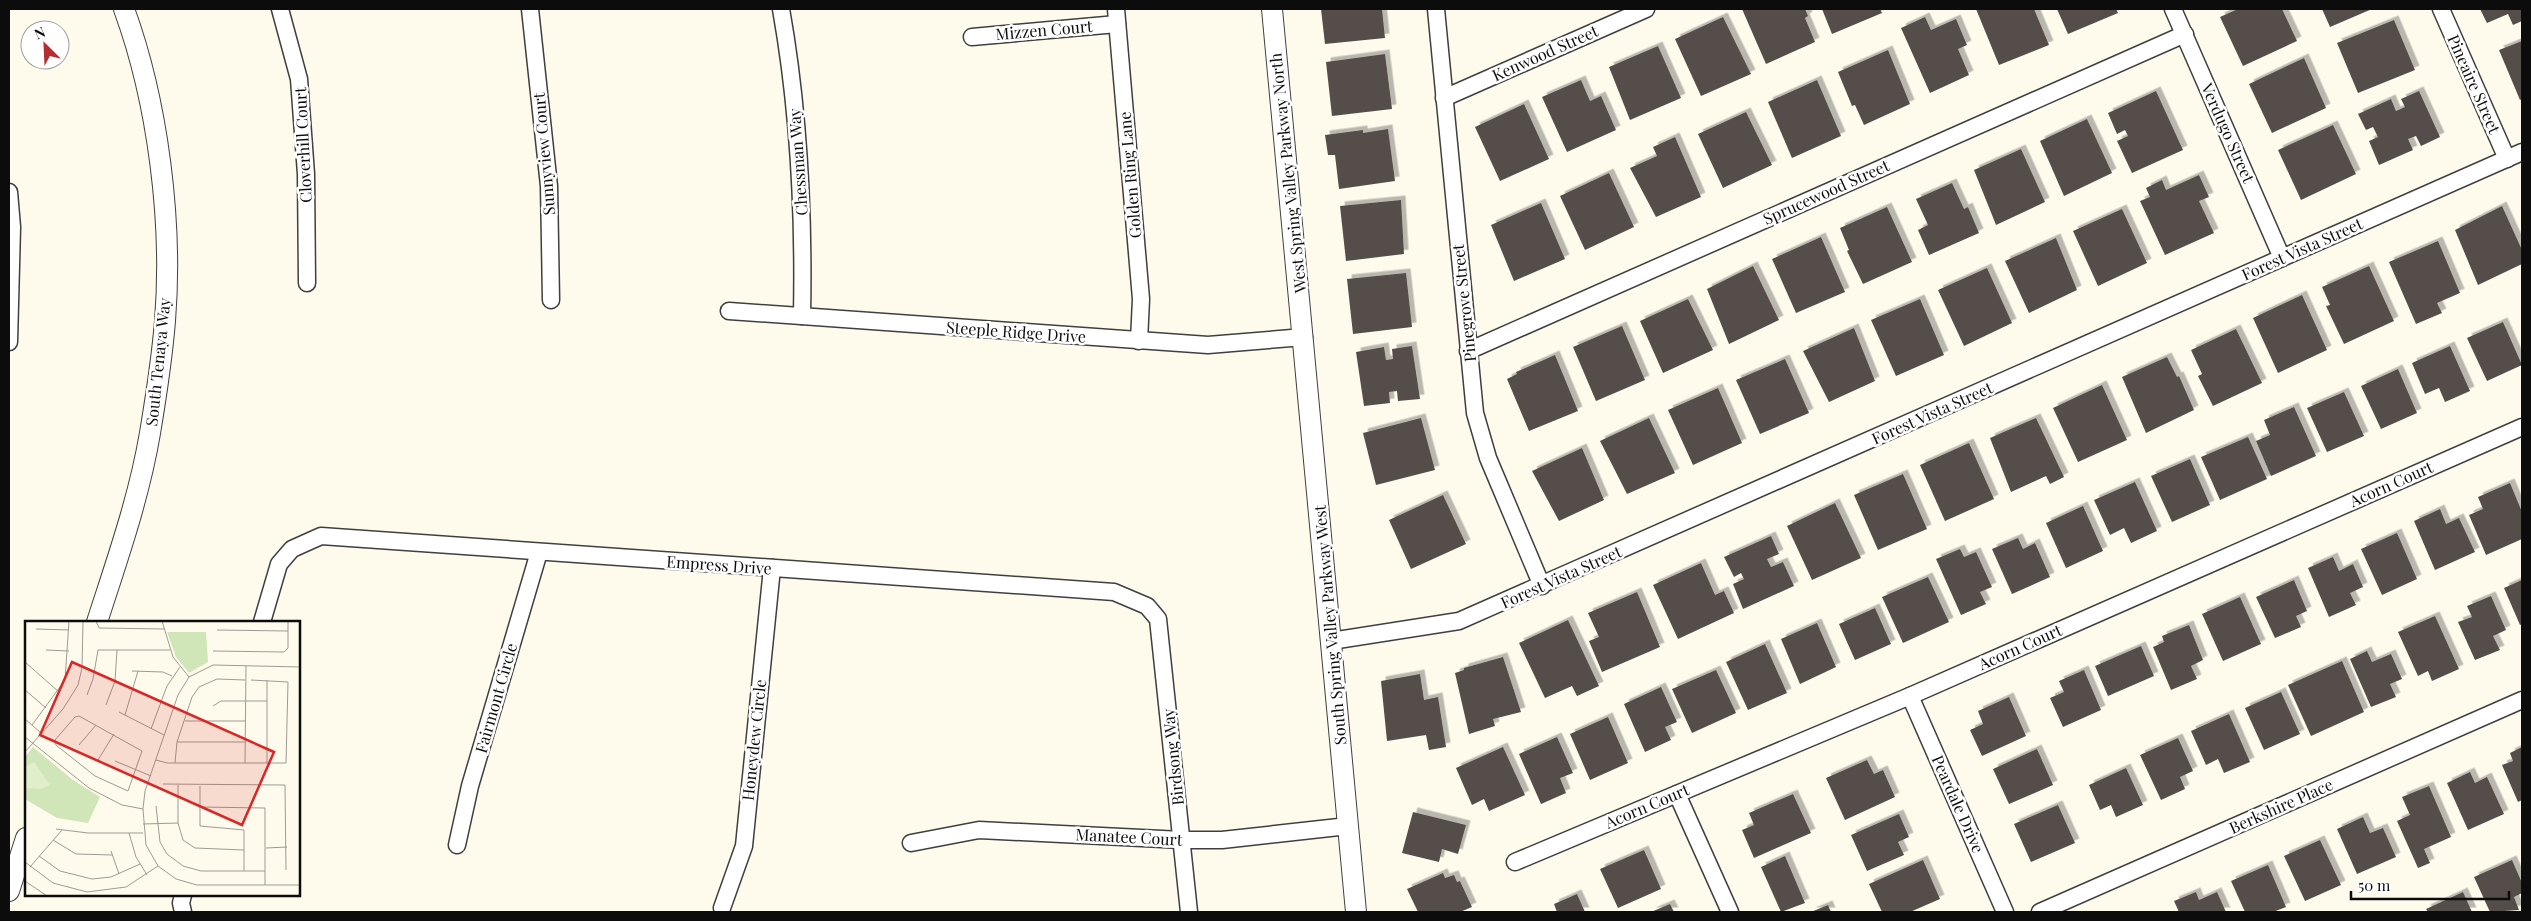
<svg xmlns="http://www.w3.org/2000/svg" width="2531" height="921" font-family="'Playfair Display',serif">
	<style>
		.building { fill: #544e49; filter: url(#shadow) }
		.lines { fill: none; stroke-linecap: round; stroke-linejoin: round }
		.minor-casing { stroke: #3f3f3f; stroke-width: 19 }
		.tertiary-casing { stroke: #3f3f3f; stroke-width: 22 }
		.minor { stroke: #fff; stroke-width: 16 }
		.tertiary { stroke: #fff; stroke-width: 20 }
		.labels { text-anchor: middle; stroke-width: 5; stroke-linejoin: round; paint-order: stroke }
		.street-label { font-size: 16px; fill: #0c0c0c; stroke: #fff }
		.inset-road { fill: none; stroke: #9d9b93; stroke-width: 1 }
		.view { fill: #d62828; fill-opacity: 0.15; stroke: #d62828; stroke-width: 2.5 }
		.inset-edge { fill: none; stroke: #0c0c0c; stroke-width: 2.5 }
	</style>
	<defs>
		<filter id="shadow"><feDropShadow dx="4.5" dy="-4.5" stdDeviation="0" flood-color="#0004"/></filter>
	</defs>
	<rect width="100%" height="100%" fill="#fefbed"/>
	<g class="building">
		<polygon points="1321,9 1382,9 1385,38 1325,44"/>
		<polygon points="1742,9 1805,9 1808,16 1805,18 1815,42 1766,64"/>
		<polygon points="1822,9 1880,9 1882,13 1832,34"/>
		<polygon points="1976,9 2034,9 2049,45 1999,65"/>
		<polygon points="2057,9 2116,9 2118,13 2068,34"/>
		<polygon points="2238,9 2282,9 2297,41 2243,66 2220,17"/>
		<polygon points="2322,9 2372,9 2330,27"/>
		<polygon points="2480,9 2522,9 2522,21 2513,25 2508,14 2487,23"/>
		<polygon points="1723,17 1751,74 1701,96 1675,39"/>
		<polygon points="1925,17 1931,30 1956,19 1967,45 1958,49 1969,75 1930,93 1901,28"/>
		<polygon points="2394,20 2415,70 2358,93 2337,43"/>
		<polygon points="2522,41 2522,99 2520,100 2499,50"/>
		<polygon points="1658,46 1681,98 1630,120 1609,67"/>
		<polygon points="1888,50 1910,104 1864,125 1855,105 1852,106 1838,72"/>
		<polygon points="1385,54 1392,109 1332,116 1326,62"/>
		<polygon points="2304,58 2326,108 2272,133 2249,84"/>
		<polygon points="1581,80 1590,101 1601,96 1616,130 1567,152 1542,97"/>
		<polygon points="1817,80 1841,136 1792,158 1768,102"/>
		<polygon points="2156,91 2183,150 2132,173 2117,141 2128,136 2125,130 2117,134 2108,113"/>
		<polygon points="2419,91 2440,137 2421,146 2416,136 2408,139 2413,150 2379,165 2369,141 2378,137 2373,127 2366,130 2358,114 2391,99 2396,111 2405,107 2401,99"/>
		<polygon points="1524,104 1549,159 1500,181 1475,127"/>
		<polygon points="1746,112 1772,165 1723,188 1698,134"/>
		<polygon points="2087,119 2112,173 2064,196 2040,141"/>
		<polygon points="2333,125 2356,174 2301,200 2278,150"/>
		<polygon points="1388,129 1395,181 1339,189 1335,155 1328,155 1325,135 1363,130 1363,133"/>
		<polygon points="1675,137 1701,197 1656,217 1630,168 1657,156 1653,147"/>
		<polygon points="2021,149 2045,202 1996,225 1974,170"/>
		<polygon points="1609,173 1634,227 1585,250 1560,196"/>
		<polygon points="2199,175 2209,197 2199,201 2214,233 2165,255 2140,201 2150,197 2146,188 2162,180 2166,190"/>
		<polygon points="1952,183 1964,209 1968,207 1979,233 1929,255 1918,230 1928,225 1916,199"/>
		<polygon points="1401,200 1404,254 1346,261 1340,206"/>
		<polygon points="1541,203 1565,259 1514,281 1491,225"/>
		<polygon points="2502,206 2522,250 2522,264 2478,285 2455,230"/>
		<polygon points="1887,207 1912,262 1863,284 1847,251 1849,250 1840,228"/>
		<polygon points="2122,209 2147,263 2098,286 2073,231"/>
		<polygon points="1821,237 1845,292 1796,313 1772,259"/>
		<polygon points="2056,238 2077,290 2029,313 2005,261"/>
		<polygon points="2438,241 2460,293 2437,303 2442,313 2416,324 2389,262"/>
		<polygon points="1753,266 1779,320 1729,344 1707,289"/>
		<polygon points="2369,266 2394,321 2344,344 2326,306 2330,305 2322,287"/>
		<polygon points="1987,268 2012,323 1964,346 1938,290"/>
		<polygon points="1406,273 1412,327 1353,334 1347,279"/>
		<polygon points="2302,295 2327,350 2278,373 2253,318"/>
		<polygon points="1688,299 1713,350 1663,373 1640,321"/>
		<polygon points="1920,299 1944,355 1896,376 1871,320"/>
		<polygon points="2503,322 2522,365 2487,381 2467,338"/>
		<polygon points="1622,326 1645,380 1596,401 1573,347"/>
		<polygon points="1854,328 1875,381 1829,402 1803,351"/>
		<polygon points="2236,329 2262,383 2213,406 2198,376 2202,374 2191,350"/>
		<polygon points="1412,346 1420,399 1398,401 1397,391 1389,392 1390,403 1364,406 1356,352 1384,347 1386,360 1393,359 1392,349"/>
		<polygon points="2450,346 2470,391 2445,402 2439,388 2425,394 2412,363"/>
		<polygon points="1555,355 1578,411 1529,431 1507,379 1517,374 1516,372"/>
		<polygon points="2167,357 2177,377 2179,376 2194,410 2146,433 2122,377"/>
		<polygon points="1785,359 1809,413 1760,434 1736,380"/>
		<polygon points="2398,369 2417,413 2381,429 2361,386"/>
		<polygon points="2102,385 2127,440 2078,462 2053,408"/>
		<polygon points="1718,388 1742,443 1693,465 1668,410"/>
		<polygon points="2344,392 2364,436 2327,452 2307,408"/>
		<polygon points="2294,407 2316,456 2271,476 2256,441 2270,435 2264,420"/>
		<polygon points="1421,418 1435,470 1376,485 1363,433"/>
		<polygon points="1649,418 1675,473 1627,494 1600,441"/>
		<polygon points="2036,418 2064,477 2050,484 2046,476 2011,492 1990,438"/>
		<polygon points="2248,437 2267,479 2220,500 2201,457"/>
		<polygon points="1969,443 1994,499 1945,521 1920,465"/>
		<polygon points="1582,448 1604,500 1559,521 1532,471"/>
		<polygon points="2190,459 2210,505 2172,522 2151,476"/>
		<polygon points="1903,474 1927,529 1878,550 1854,495"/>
		<polygon points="2135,482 2157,531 2131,543 2124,528 2110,535 2094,500"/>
		<polygon points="2510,483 2522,512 2522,539 2486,555 2469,515 2483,509 2478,497"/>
		<polygon points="1443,495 1466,544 1411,569 1389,520"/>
		<polygon points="1835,503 1861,558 1812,580 1787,526"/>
		<polygon points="2083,506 2103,551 2066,568 2046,523"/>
		<polygon points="2440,509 2446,524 2459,518 2475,552 2435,570 2414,521"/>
		<polygon points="2397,533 2417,579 2382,595 2361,549"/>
		<polygon points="1771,536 1779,554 1767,559 1771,567 1783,562 1794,586 1743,609 1733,584 1744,579 1741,573 1734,577 1724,557"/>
		<polygon points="2018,538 2023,549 2035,543 2050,577 2012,594 1992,549"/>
		<polygon points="1960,549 1964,557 1976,552 1992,587 1980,592 1986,604 1961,615 1936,559"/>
		<polygon points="2333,557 2339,571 2353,564 2363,587 2350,593 2356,605 2329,617 2308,568"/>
		<polygon points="1701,563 1715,595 1724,591 1734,613 1678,639 1653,585"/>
		<polygon points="1928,577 1949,622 1903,643 1882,597"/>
		<polygon points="2294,580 2307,611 2296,616 2301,627 2275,638 2256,597"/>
		<polygon points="2522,580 2522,624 2520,625 2504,588"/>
		<polygon points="1637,592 1660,647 1602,672 1589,641 1599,637 1588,613"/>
		<polygon points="2491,596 2506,630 2493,636 2500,650 2475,660 2458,622 2472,617 2467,606"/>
		<polygon points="2240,597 2261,644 2223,661 2202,614"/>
		<polygon points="1875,608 1891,644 1855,660 1839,624"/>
		<polygon points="2435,616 2459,669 2432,681 2428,671 2418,676 2398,632"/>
		<polygon points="1568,620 1599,686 1577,696 1572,686 1545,698 1519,643"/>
		<polygon points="1817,623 1836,667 1800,684 1781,639"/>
		<polygon points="2189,625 2203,660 2191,666 2197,679 2171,690 2153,647 2164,642 2162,636"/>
		<polygon points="1765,644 1787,693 1748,710 1726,662"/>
		<polygon points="2141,646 2154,676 2108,696 2095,666"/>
		<polygon points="2367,651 2372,662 2391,654 2402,679 2390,684 2396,697 2371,707 2350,659"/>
		<polygon points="1503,657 1521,712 1493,719 1495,726 1469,734 1455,673 1464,670 1464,668"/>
		<polygon points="2342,661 2364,712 2311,736 2288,685"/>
		<polygon points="1716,670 1736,713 1692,733 1672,689"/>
		<polygon points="2084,670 2101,710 2063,727 2050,698 2064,692 2059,681"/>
		<polygon points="1420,674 1424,700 1438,697 1446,747 1429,750 1426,735 1387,741 1381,681"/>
		<polygon points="1661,687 1677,722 1665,727 1671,740 1645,752 1624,704"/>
		<polygon points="2281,692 2300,734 2264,750 2245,708"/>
		<polygon points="2009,697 2026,736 1982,756 1970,730 1983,724 1978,711"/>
		<polygon points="2229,714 2250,762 2224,773 2218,759 2206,765 2191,731"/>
		<polygon points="1608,717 1628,763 1590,780 1570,734"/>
		<polygon points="1557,737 1573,773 1560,778 1566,793 1541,804 1519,754"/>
		<polygon points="2178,738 2193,771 2180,777 2185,789 2161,800 2140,755"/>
		<polygon points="1503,747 1525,795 1489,811 1484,799 1472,805 1456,768"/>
		<polygon points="2522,747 2522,800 2518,802 2502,765 2513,761 2510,753"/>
		<polygon points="2037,749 2053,785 2009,804 1993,769"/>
		<polygon points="1867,760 1874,774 1883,770 1895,797 1845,820 1826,778"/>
		<polygon points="2126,768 2143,805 2116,817 2111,805 2100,810 2089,785"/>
		<polygon points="2470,772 2475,783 2487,777 2504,814 2468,830 2447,783"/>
		<polygon points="2429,786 2451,837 2424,849 2430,863 2418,868 2397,821 2410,815 2402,797"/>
		<polygon points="1793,794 1811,833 1754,858 1742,830 1754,825 1749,813"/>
		<polygon points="2058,805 2075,843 2031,862 2014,824"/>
		<polygon points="1413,812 1466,825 1458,854 1442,849 1439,862 1402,853"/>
		<polygon points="1899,814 1909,837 1898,842 1904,855 1867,871 1851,835"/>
		<polygon points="2363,817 2370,833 2383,828 2396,857 2357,874 2337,829"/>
		<polygon points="2320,840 2341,885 2305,901 2284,856"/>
		<polygon points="1644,850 1661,889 1618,908 1600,869"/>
		<polygon points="1785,856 1805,903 1781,912 1761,867"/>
		<polygon points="1923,860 1940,899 1910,912 1882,912 1869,884"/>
		<polygon points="2512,860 2522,883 2522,893 2514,897 2519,910 2490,912 2474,877"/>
		<polygon points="2268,865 2286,907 2273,912 2245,912 2231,881"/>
		<polygon points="1443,873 1445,878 1454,875 1457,882 1460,881 1472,907 1460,912 1418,912 1407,889"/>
		<polygon points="2196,892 2199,900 2217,892 2226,912 2179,912 2174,901"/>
		<polygon points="2463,892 2472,912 2428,912 2426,909"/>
		<polygon points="1577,894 1585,912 1557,912 1554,904"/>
		<polygon points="1670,904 1674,912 1651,912"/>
		<polygon points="1828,905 1831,912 1811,912"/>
	</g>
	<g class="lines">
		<g class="minor-casing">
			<g id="minor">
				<polyline points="280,9 299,79 306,174 307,283"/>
				<polyline points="530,9 549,186 551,300"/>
				<path d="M781,9C799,110 804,214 802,316"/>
				<polyline points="1116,9 1141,299 1139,341"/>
				<polyline points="1436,9 1475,413 1488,458 1542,586"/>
				<polyline points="2173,9 2282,258"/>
				<polyline points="2441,9 2507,159"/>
				<polyline points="972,37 1117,24"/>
				<polyline points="1444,98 1646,9"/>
				<polyline points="9,192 12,227 9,342"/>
				<polyline points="729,311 1208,345 1304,337"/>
				<polyline points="1468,351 2185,34"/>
				<polyline points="262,622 279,564 292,549 321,536 1114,592 1147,606 1158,619 1189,912"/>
				<polyline points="1331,641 1459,621 2522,152"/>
				<polyline points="1910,696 2005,912"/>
				<polyline points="1677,794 1730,912"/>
				<polyline points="911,843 979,830 1182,840 1222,840 1348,826"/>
				<polyline points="457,845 470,786 539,552"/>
				<polyline points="1515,862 1910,696 2522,427"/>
				<polyline points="722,908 744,846 772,568"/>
				<polyline points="183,912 181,903 183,895"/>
				<polyline points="2040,912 2522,700"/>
			</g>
		</g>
		<g class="tertiary-casing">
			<g id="tertiary">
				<polyline points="1272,9 1356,912"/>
				<path d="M97,622C117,560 139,498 150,433C156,397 162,358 165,321C173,222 158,102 124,9"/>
				<polyline points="9,891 26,838"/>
			</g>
		</g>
		<use href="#minor" class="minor"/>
		<use href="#tertiary" class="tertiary"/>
	</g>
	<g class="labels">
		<g class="street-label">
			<text transform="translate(1044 30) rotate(-5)" y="6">Mizzen Court</text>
			<text transform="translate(1545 53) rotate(-24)" y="6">Kenwood Street</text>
			<text transform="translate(2474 84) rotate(66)" y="6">Pineaire Street</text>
			<text transform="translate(2228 133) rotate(66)" y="6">Verdugo Street</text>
			<text transform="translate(303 145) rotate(-93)" y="6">Cloverhill Court</text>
			<text transform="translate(544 154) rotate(-95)" y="6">Sunnyview Court</text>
			<text transform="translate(798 162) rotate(-94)" y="6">Chessman Way</text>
			<text transform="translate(1288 173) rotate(-96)" y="6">West Spring Valley Parkway North</text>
			<text transform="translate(1130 175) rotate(-95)" y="6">Golden Ring Lane</text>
			<text transform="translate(1826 192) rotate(-24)" y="6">Sprucewood Street</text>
			<text transform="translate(2302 249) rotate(-24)" y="6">Forest Vista Street</text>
			<text transform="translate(1464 303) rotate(-96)" y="6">Pinegrove Street</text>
			<text transform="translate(1016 332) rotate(4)" y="6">Steeple Ridge Drive</text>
			<text transform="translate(158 362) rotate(-84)" y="6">South Tenaya Way</text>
			<text transform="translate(1932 413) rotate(-24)" y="6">Forest Vista Street</text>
			<text transform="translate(2391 484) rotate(-24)" y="6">Acorn Court</text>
			<text transform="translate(719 565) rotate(4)" y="6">Empress Drive</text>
			<text transform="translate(1561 577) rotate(-24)" y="6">Forest Vista Street</text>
			<text transform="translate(1330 625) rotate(-95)" y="6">South Spring Valley Parkway West</text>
			<text transform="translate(2020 647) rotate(-24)" y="6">Acorn Court</text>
			<text transform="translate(496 698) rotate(-74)" y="6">Fairmont Circle</text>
			<text transform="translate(754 740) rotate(-84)" y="6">Honeydew Circle</text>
			<text transform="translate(1173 757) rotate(-96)" y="6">Birdsong Way</text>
			<text transform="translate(1958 804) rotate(66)" y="6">Peardale Drive</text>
			<text transform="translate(1647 806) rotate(-23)" y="6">Acorn Court</text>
			<text transform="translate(2281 806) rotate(-24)" y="6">Berkshire Place</text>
			<text transform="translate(1129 837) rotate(3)" y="6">Manatee Court</text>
		</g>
	</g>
	<g transform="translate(25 621)">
		<rect width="275" height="275" fill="#fefbed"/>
		<path d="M142,11H181L183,41L164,52L151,36ZM8,126L48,159L75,176L63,202L32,197L0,178V136Z" fill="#d0e6b9"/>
		<path d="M9,141L25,164L16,168L0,167V146Z" fill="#e1eeca"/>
		<path class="inset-road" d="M71,0L74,7L139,8M137,0L148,36L164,56M11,8L44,9M192,9L263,10M21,29L44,30M188,30L259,31L263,27V0M0,41L34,71M275,46L188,44L164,56L153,74L120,170L118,188L121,224L133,245L151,258L172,264H275M107,50L138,51L147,55M0,69L21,87M62,74L68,58L73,29H145M81,84L90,60L92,29M188,85L196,80H242M94,91L139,114M100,94L113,50M54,95L117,130L103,170L70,155L31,124L30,119L50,96ZM0,98L16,112M160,100H221M7,104L40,59L44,0M126,108L142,65L155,46M0,116L64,167L97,184L118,188M152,121H221M54,124L71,104M0,131L38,88L53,64L57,47L58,0M73,139L89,113M131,139L142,142H261L263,61L226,59M90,140L126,155M150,142L152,121L167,76L174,66L192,58L220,59M220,142L221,45M242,142V59M138,163L260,164L261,249M153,164V202L158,219L170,227L219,229M175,165V205L219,209V250M131,185L135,221L142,233L158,245L176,250H240M175,186L240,187V264M118,203L153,202M31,208L63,212H118M104,212L111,236L122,254M28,219L51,233L88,234M241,227L262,226M86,230L94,253M14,235L35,250L67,258L86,256L115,243M0,241L28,262L62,271L101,266L133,245M5,246L37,209M0,260L22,275"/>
		<path class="view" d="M47,41L249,131L217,204L15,114Z"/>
		<rect width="275" height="275" class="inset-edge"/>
	</g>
	<rect width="2531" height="921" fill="none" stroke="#0c0c0c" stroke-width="20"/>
	<g transform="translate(45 45) rotate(336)"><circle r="24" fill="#ffffff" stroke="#9e9e9e"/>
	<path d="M0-4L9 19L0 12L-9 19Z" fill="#b52c31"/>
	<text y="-8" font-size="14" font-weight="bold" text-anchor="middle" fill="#0c0c0c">N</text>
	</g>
	<path d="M2351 891v8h158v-8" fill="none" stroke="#0c0c0c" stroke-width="2.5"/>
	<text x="2358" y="891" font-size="15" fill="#0c0c0c" stroke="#ffffff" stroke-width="4" paint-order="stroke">50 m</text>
</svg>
